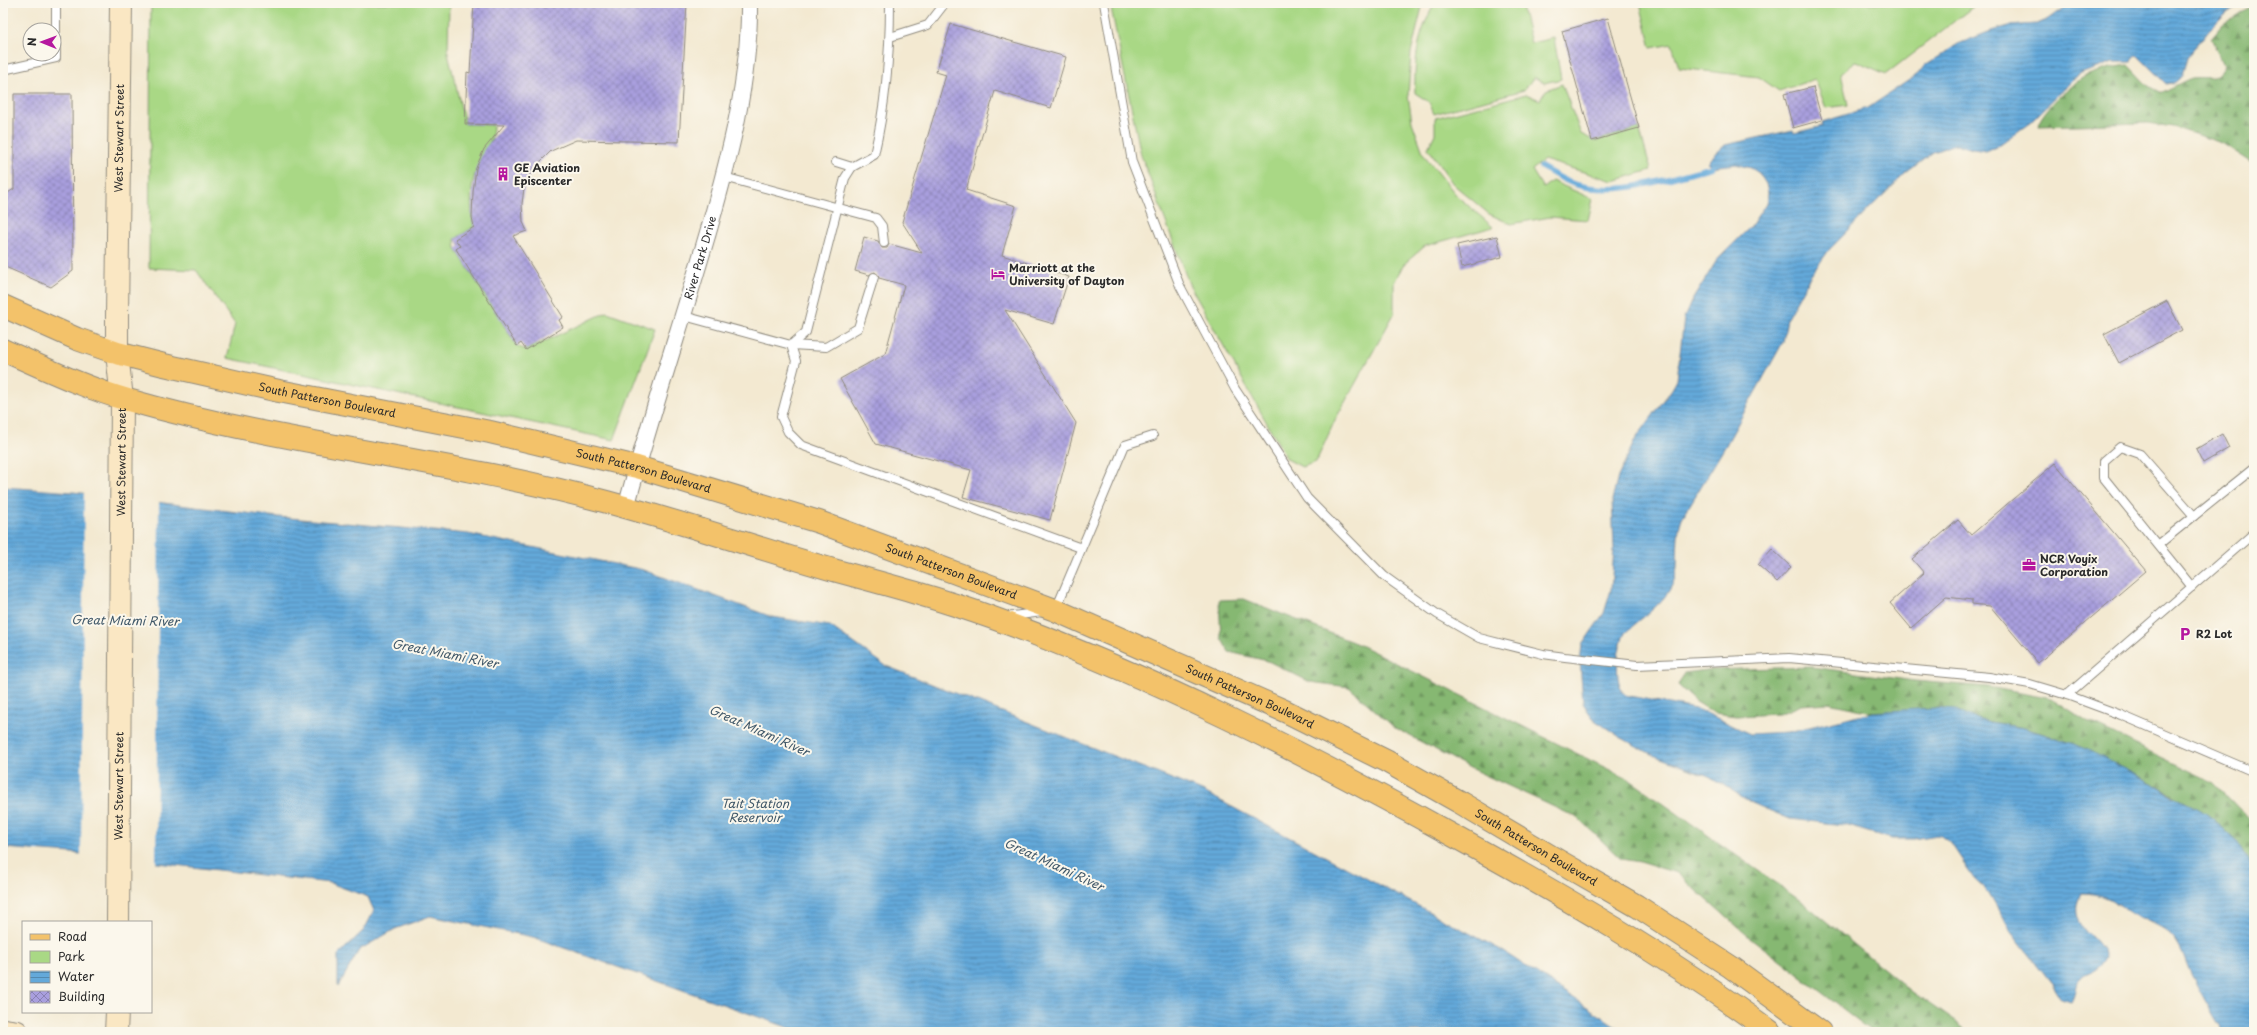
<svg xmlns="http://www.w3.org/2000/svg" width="2257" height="1035" font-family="'Playpen Sans',sans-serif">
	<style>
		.green { fill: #a9d885; stroke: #6a8258 }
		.forest { fill: url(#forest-firs); stroke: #58724e }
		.water { fill: url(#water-rules); stroke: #486a82 }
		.pier { fill: #f3e9d1 }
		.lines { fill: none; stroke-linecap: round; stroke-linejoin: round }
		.stream { stroke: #64a9da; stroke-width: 5.5 }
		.building { fill: url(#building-cross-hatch) }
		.service-casing { stroke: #8f8a7e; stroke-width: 10 }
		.minor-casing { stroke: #8f8a7e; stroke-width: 18 }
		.secondary-casing { stroke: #8f8a7e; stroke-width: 24 }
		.primary-casing { stroke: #8f8a7e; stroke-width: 24 }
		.service { stroke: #fff; stroke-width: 8 }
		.minor { stroke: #fff; stroke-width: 16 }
		.secondary { stroke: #fae7c3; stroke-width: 22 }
		.primary { stroke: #f3c26a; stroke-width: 22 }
		.labels { text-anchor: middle; stroke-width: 4; stroke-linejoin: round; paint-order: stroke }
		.street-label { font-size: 11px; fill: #2b2b2b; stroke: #fbf7ec }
		.poi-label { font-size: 11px; font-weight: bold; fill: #2b2b2b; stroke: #fbf7ec; text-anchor: start }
		.water-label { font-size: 12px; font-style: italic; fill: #3f5768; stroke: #fbf7ec }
	</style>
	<defs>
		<pattern id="forest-firs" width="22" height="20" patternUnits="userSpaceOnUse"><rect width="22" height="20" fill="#86b872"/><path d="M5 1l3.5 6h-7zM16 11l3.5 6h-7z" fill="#6e965e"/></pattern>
		<pattern id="water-rules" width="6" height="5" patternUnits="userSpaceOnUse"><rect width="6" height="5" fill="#64a9da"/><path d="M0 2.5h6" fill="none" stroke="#538ab1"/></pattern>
		<pattern id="building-cross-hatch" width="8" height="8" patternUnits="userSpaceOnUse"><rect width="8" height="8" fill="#a99fde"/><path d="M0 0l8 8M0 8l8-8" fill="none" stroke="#8a82b4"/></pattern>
	</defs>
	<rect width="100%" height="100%" fill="#fbf7ec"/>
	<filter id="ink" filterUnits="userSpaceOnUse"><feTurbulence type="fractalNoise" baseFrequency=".025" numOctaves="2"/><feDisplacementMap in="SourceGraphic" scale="8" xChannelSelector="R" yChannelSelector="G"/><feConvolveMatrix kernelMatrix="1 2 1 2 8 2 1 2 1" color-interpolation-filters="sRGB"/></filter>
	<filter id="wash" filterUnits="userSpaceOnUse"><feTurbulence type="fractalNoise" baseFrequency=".012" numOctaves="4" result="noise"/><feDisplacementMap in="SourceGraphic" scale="16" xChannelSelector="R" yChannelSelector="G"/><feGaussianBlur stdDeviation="0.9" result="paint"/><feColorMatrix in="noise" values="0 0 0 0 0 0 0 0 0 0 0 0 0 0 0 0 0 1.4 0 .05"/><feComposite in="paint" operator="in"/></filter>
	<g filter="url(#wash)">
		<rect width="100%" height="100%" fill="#f3e9d1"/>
		<g class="green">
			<path d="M151,3H449L448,53L465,124L493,125C493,147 483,150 477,168C470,185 470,209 474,227L455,239L456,249L517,346L526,350L607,312L655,329L614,440L227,358L235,324L196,270L149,268Z"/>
			<polygon points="1110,3 1423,3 1411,53 1408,95 1412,122 1424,155 1457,196 1493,227 1425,246 1403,265 1394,283 1394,314 1335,420 1316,462 1302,467 1287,459 1189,284 1141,155"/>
			<path d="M1435,3H1521L1531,43L1554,38L1561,79L1544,83L1534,77L1524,90L1434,114L1429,102L1415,93C1414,60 1418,32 1435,3Z"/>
			<polygon points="1640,3 1978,3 1886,74 1856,61 1841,73 1848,105 1826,108 1815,79 1779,91 1759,77 1679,68 1672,44 1651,48"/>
			<polygon points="1562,84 1581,134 1595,141 1639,128 1651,170 1613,181 1544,160 1532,170 1543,188 1552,181 1593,199 1588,220 1550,217 1511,224 1489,214 1453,184 1428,148 1435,134 1435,118 1526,94 1540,100 1546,90"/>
		</g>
		<g class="forest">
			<path d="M2254,4V164L2222,143L2173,127L2147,123L2038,126C2041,111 2072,83 2086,76C2100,70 2113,67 2128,65L2147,85L2160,93C2168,90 2185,80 2192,78C2208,76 2212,83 2224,65L2211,38L2222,25Z"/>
			<polygon points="1244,599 1360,645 1630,780 1805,904 1911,991 1969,1032 1873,1032 1747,935 1677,873 1640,862 1621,859 1578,818 1472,769 1395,728 1349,687 1310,682 1268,661 1229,652 1221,638 1219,600"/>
			<polygon points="1812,667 1915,681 1988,687 2052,699 2084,720 2213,782 2254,824 2254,879 2240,844 2212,818 2153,783 2069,742 2024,728 1979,720 1942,708 1872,712 1828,703 1801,705 1779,714 1737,716 1714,713 1695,701 1678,685 1684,673 1707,670"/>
		</g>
		<g class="water">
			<path d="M2071,3H2243L2224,15L2208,31L2187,58L2182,75L2179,79L2174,83L2166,84L2137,55L2131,62H2113L2083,73L2073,79L2031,122L1996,147L1986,151L1973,149L1956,144L1933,152L1906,173L1874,204L1829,250L1809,278L1787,318L1783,342L1726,445L1682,518C1676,534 1678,550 1677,567C1674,599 1646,613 1625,633C1617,648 1613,681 1625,695L1700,710L1750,734L1788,732L1872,712L1932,708L1956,710L1979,720L2024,728L2069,742L2090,751L2153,783L2173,796L2201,810L2212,818L2240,844L2249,860L2254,879V1032H2224C2212,1014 2202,995 2192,976C2184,960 2183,946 2169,933C2159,924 2144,921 2132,913C2113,901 2105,893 2082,893C2063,926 2100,935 2105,957C2096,975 2086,969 2079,980C2076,986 2077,993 2072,1002L2061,999L2050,981L2010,930L1986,889L1974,878L1950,842L1942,836L1937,835L1914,839H1892L1844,825L1790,819L1752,803L1709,776L1653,755L1620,737L1593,719L1583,703L1580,662L1582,645L1604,613L1611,590L1614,548L1612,500L1618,477L1635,440L1672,389L1677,380L1684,318L1691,302L1717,260L1751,226L1766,203L1768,193L1766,184L1759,173L1751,168L1736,164L1712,167L1707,162L1725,145L1793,130L1794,133L1823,126L1822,122L1868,108L1918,74L1925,65L1958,44L1991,31L2009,26L2037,24L2049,19Z"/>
			<polygon points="3,487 73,492 278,517 468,534 644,570 772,617 830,626 886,666 1202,791 1501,950 1625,1032 801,1032 533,937 430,916 395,929 359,950 338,987 338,955 364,930 374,911 368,897 330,883 72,853 3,848"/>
		</g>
		<polygon class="pier" points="84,491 159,500 156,865 81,856"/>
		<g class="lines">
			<path class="stream" d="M1541,167C1552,173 1563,180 1574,184C1619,198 1667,178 1712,167"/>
		</g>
		<g id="blocks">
			<g class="building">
				<polygon points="474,3 687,3 679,142 576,140 551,151 532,170 524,188 522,204 523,222 527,231 513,236 563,317 559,320 563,327 526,350 521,343 517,346 456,249 460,246 455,239 474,227 472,217 473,192 476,168 484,149 504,125 465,124 467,72 470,73"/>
				<polygon points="1608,18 1639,128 1592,141 1562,31"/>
				<polygon points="951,24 1066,57 1051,108 995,91 966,190 1016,206 1002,255 1069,277 1054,324 1005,310 1076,423 1050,520 963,497 971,470 876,444 840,379 885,354 904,285 879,278 875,272 869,275 855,271 864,237 878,241 882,248 887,248 889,244 922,253 902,222 946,75 936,72"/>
				<polygon points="1813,87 1822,120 1793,128 1784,94"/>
				<polygon points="14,94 72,94 73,271 51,287 3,266 3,196 14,189"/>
				<polygon points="1497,236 1502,257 1462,267 1457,245"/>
				<polygon points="2167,301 2182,330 2119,363 2104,334"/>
				<polygon points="2222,434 2229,448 2203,463 2196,449"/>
				<polygon points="2055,463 2146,571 2038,663 1990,606 1972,604 1972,600 1946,597 1911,628 1890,603 1924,573 1912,559 1958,520 1971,535"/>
				<polygon points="1772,549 1791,567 1777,582 1758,565"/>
			</g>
		</g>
	</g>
	<g filter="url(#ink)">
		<use href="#blocks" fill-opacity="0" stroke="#8f8a7e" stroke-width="1"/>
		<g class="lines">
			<g class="service-casing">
				<g id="service">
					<polyline points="1104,3 1132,162 1180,286 1235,389 1307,498 1384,576 1437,614 1479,638 1543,654 1565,657 1637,665 1789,658 1989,677 2030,684 2067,695 2121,715 2254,772"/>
					<polyline points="890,37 928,25 945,3"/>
					<polyline points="3,70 56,58 56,3"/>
					<polyline points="836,162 852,167"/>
					<polyline points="724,177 876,218 882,226 884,243"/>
					<polyline points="684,316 791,345 796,361 781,417 788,432 801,445 1081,548"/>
					<path d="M791,345L806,332L845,178L852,167L874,155C886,104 890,56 890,3"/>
					<polyline points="791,345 826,347 858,328 874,277"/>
					<polyline points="2194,516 2254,468"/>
					<polyline points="2158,545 2194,516 2140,454 2120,447 2104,461 2104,478 2192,587"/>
					<polyline points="1056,609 1125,445 1153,436"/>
					<polyline points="1006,617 1042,612"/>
					<polyline points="2067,695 2254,533"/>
				</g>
			</g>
			<g class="minor-casing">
				<g id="minor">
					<path id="s1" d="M626,508C651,414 682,322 709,229C730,155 750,80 749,3"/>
				</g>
			</g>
			<g class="secondary-casing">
				<g id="secondary">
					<path id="s2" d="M118,922L122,399L117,353V316L121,3"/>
					<polyline points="3,1030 17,1032"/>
					<polyline points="116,1032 117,1012"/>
				</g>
			</g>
			<g class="primary-casing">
				<g id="primary">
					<path id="s3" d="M3,306L77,339L117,353L164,365L279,391L490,432L637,467L819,522L1055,610L1287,712L1386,761L1461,803L1557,860L1637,906L1731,967L1820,1032"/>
					<path d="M3,350C44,368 85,388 128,400C285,445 449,459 607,502C684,523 760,549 837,571C889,585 941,599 993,618C1152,676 1304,753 1452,835C1562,895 1670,958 1771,1032"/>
				</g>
			</g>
			<use href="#service" class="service"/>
			<use href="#minor" class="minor"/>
			<use href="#secondary" class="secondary"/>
			<use href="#primary" class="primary"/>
		</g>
	</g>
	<defs>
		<g id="building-bare" transform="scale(1.08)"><path d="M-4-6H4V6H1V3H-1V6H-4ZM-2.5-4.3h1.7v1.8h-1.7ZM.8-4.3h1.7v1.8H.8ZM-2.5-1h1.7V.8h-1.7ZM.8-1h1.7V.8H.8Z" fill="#b5179e" stroke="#fbf7ec" stroke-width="2.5" paint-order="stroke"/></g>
		<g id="hotel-bare" transform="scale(1.08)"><path d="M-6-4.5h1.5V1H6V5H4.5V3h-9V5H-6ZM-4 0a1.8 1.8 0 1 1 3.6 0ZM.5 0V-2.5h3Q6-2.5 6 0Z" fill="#b5179e" stroke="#fbf7ec" stroke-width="2.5" paint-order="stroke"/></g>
		<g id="office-bare" transform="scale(1.08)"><path d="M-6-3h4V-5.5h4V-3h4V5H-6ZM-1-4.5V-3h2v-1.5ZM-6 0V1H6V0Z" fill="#b5179e" stroke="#fbf7ec" stroke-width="2.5" paint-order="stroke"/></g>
		<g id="parking-bare" transform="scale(1.08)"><path d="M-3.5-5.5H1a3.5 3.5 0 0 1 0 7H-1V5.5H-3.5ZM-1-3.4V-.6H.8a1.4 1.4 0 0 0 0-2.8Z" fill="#b5179e" stroke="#fbf7ec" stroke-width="2.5" paint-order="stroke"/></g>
	</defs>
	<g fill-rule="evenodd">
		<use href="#building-bare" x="503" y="174"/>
		<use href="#hotel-bare" x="998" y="274"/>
		<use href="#office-bare" x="2029" y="565"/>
		<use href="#parking-bare" x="2185" y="634"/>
	</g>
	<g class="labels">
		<g class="street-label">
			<text dy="4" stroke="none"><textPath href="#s2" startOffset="784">West Stewart Street</textPath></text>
			<text dy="4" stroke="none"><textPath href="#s1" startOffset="261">River Park Drive</textPath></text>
			<text dy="4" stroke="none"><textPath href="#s3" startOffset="339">South Patterson Boulevard</textPath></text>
			<text dy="4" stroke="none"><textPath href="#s2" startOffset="460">West Stewart Street</textPath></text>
			<text dy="4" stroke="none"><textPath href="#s3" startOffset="663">South Patterson Boulevard</textPath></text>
			<text dy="4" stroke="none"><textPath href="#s3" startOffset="987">South Patterson Boulevard</textPath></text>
			<text dy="4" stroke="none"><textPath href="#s3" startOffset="1311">South Patterson Boulevard</textPath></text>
			<text dy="4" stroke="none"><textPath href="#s2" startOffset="136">West Stewart Street</textPath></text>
			<text dy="4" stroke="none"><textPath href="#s3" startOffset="1635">South Patterson Boulevard</textPath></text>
		</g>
		<g class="poi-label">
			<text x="514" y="172">GE Aviation<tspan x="514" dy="13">Episcenter</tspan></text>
			<text x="1009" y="272">Marriott at the<tspan x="1009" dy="13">University of Dayton</tspan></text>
			<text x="2040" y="563">NCR Voyix<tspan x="2040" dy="13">Corporation</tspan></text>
			<text x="2196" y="638">R2 Lot</text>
		</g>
		<g class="water-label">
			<text transform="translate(125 621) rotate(1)" y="4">Great Miami River</text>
			<text transform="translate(445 654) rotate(11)" y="4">Great Miami River</text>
			<text transform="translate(759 731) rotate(24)" y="4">Great Miami River</text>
			<text x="755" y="808">Tait Station<tspan x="755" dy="14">Reservoir</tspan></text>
			<text transform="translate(1054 865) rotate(25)" y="4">Great Miami River</text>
		</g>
	</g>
	<rect width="2257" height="1035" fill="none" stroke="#fbf7ec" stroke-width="16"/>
	<rect x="22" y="921" width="130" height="92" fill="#fbf7ec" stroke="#a8a59f"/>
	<rect x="30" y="934" width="20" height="6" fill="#f3c26a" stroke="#a8a59f"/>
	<text x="58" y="941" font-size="12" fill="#2b2b2b">Road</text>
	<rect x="30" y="951" width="20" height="12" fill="#a9d885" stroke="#a8a59f"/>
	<text x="58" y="961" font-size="12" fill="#2b2b2b">Park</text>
	<rect x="30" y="971" width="20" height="12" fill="url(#water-rules)" stroke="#a8a59f"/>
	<text x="58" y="981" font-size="12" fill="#2b2b2b">Water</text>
	<rect x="30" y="991" width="20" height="12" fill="url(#building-cross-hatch)" stroke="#a8a59f"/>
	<text x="58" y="1001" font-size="12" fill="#2b2b2b">Building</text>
	<g transform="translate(42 42) rotate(271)"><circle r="19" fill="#fbf7ec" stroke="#a8a59f"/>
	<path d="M0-3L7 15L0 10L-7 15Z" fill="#b5179e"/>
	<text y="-6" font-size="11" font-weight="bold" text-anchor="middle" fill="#2b2b2b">N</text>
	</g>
</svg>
